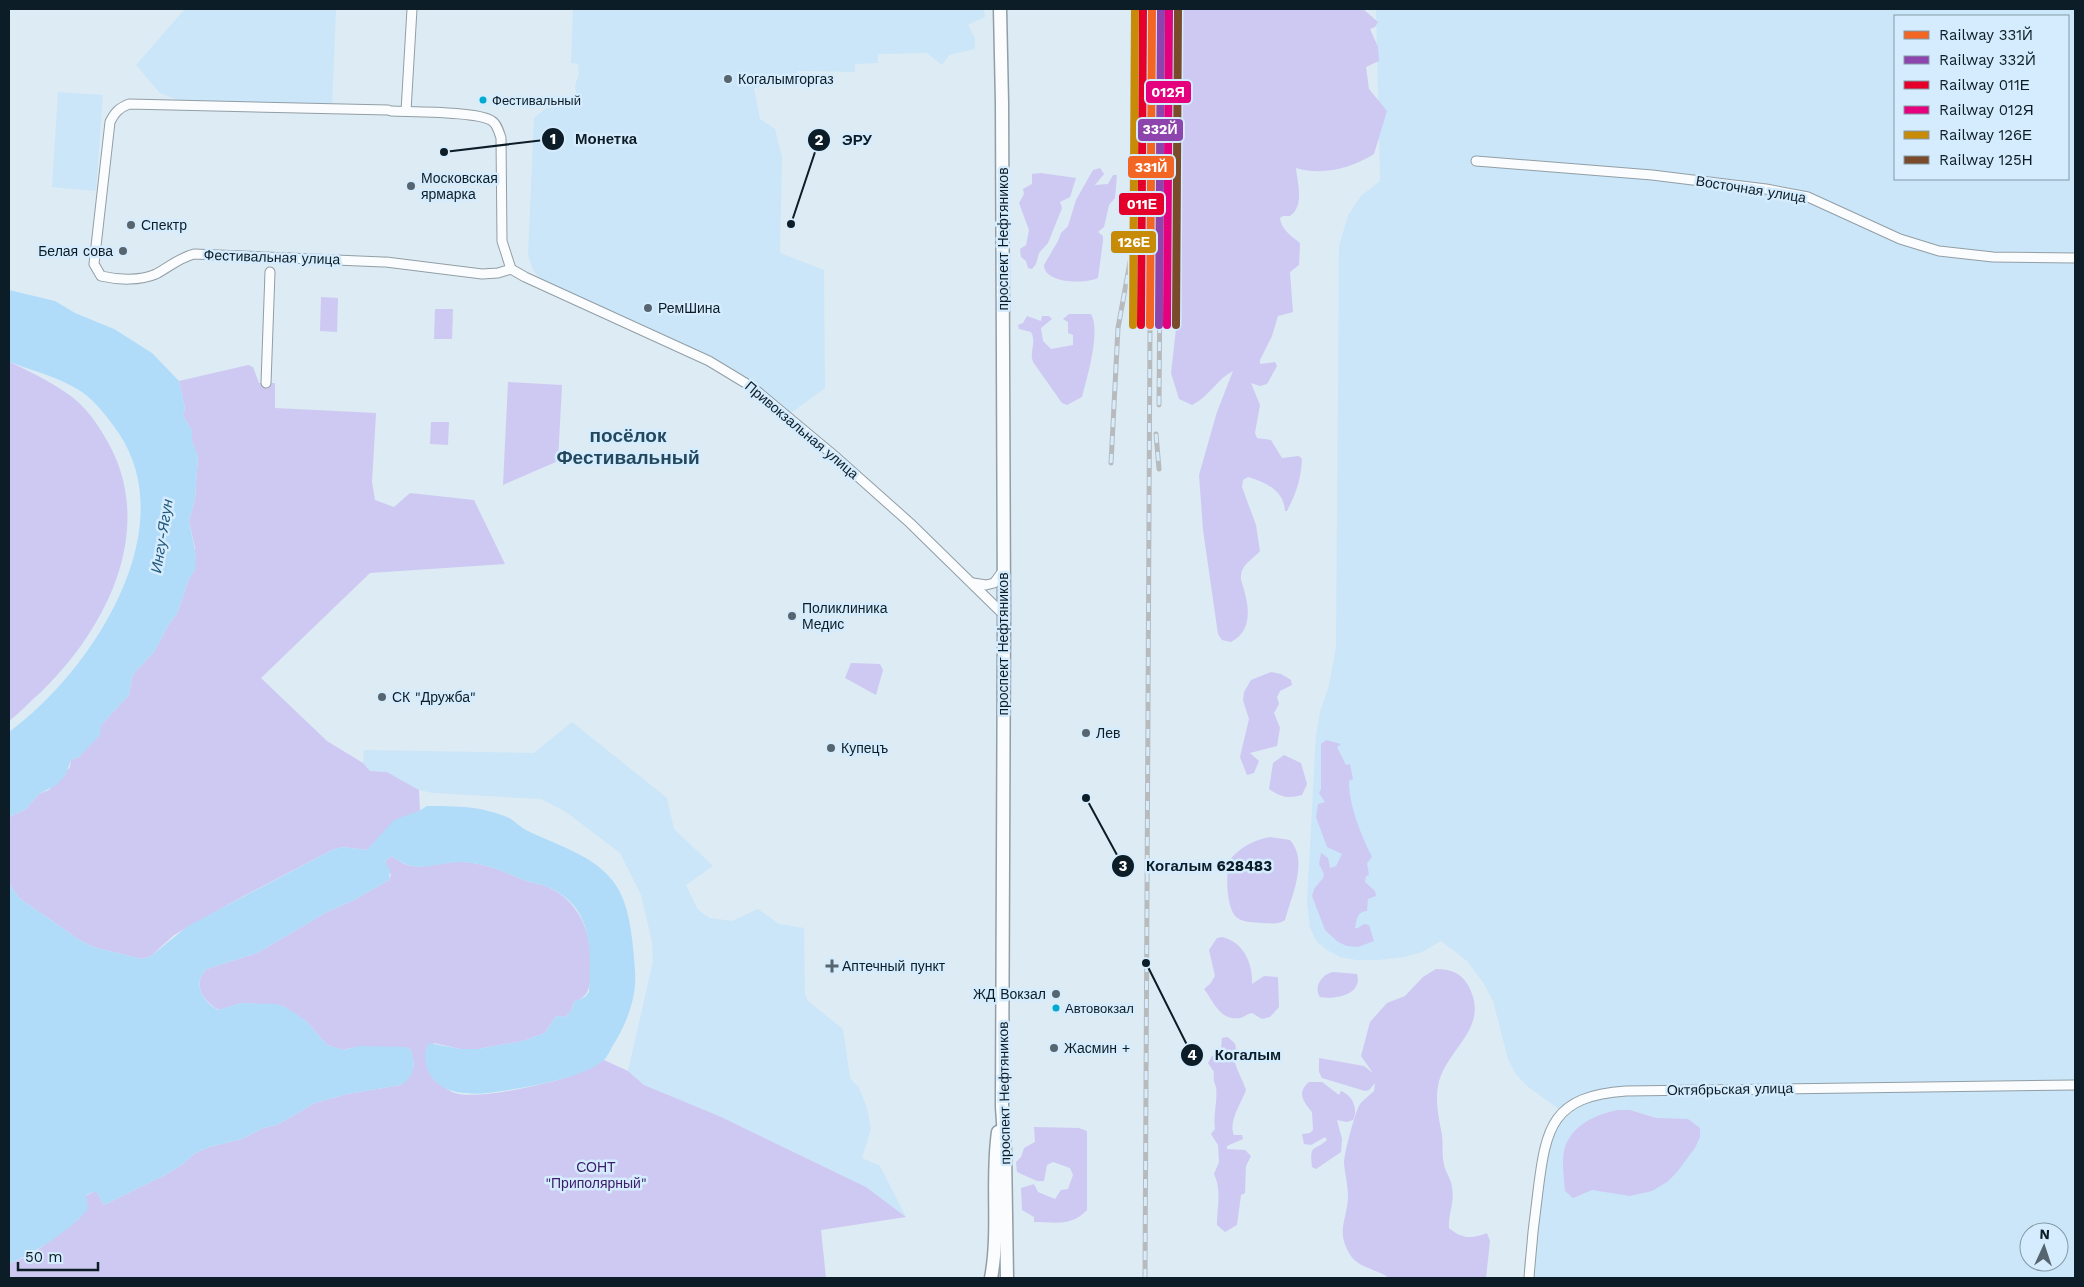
<svg xmlns="http://www.w3.org/2000/svg" width="2084" height="1287" font-family="'Work Sans',sans-serif">
	<style>
		.built { fill: #cbe6f8; fill-rule: evenodd }
		.green { fill: #cec9f2 }
		.water { fill: #b0dcf9 }
		.lines { fill: none; stroke-linecap: round; stroke-linejoin: round }
		.minor-casing { stroke: #919ea6; stroke-width: 11 }
		.secondary-casing { stroke: #919ea6; stroke-width: 15 }
		.minor { stroke: #fafcfd; stroke-width: 9 }
		.secondary { stroke: #fafcfd; stroke-width: 12 }
		.rail-casing { stroke: #b8bbbe; stroke-width: 5 }
		.rail { stroke: #d4ecfd; stroke-width: 3; stroke-dasharray: 9; stroke-linecap: butt }
		.rail-1-casing { stroke: #d4ecfd; stroke-width: 11 }
		.rail-2-casing { stroke: #d4ecfd; stroke-width: 11 }
		.rail-3-casing { stroke: #d4ecfd; stroke-width: 11 }
		.rail-4-casing { stroke: #d4ecfd; stroke-width: 11 }
		.rail-5-casing { stroke: #d4ecfd; stroke-width: 11 }
		.rail-6-casing { stroke: #d4ecfd; stroke-width: 11 }
		.rail-1 { stroke: #f26522; stroke-width: 8 }
		.rail-2 { stroke: #8e44ad; stroke-width: 8 }
		.rail-3 { stroke: #e4002b; stroke-width: 8 }
		.rail-4 { stroke: #e5007d; stroke-width: 8 }
		.rail-5 { stroke: #c88b08; stroke-width: 8 }
		.rail-6 { stroke: #7a4b2a; stroke-width: 8 }
		.poi-dot { fill: #56656f; stroke: #d4ecfd; stroke-width: 2 }
		.bus-dot { fill: #00a9ce; stroke: #d4ecfd; stroke-width: 2 }
		.labels { text-anchor: middle; stroke-width: 5; stroke-linejoin: round; paint-order: stroke }
		.bus-label { font-size: 13px; fill: #0d1d27; stroke: #d4ecfd; text-anchor: start }
		.poi-label { font-size: 14px; fill: #0d1d27; stroke: #d4ecfd; text-anchor: start }
		.street-label { font-size: 14px; fill: #0d1d27; stroke: #d4ecfd }
		.park-label { font-size: 14px; fill: #3d1c6b; stroke: #d4ecfd }
		.water-label { font-size: 15px; font-style: italic; fill: #225878; stroke: #d4ecfd }
		.district-label { font-size: 19px; font-weight: bold; fill: #23485e; stroke: #d4ecfd }
		.leader { fill: none; stroke: #0d1d27; stroke-width: 2 }
		.callout-dot { fill: #0d1d27; stroke: #d4ecfd; stroke-width: 2 }
		.mark-label { font-size: 15px; text-anchor: middle; font-weight: bold; fill: #fff }
		.callout-label { font-size: 15px; text-anchor: middle; font-weight: bold; fill: #0d1d27; stroke: #d4ecfd; stroke-width: 5; stroke-linejoin: round; paint-order: stroke }
		.line-badge { stroke: #d4ecfd; stroke-width: 2 }
		.badge-label { font-size: 14px; text-anchor: middle; font-weight: bold; fill: #fff }
	</style>
	<rect width="100%" height="100%" fill="#ddebf4"/>
	<g class="built">
		<polygon points="185,9 336,9 332,109 183,102 160,93 136,65"/>
		<polygon points="573,9 984,9 985,17 968,25 975,38 975,49 949,55 942,65 927,53 878,54 878,63 855,64 855,72 798,71 797,73 769,78 767,85 754,88 760,119 775,129 782,157 780,253 824,270 825,388 787,416 752,387 548,288 533,270 528,255 534,118 545,109 577,97 575,86 579,73 578,64 571,63"/>
		<path d="M1376,9H2075V1278H1529L1542,1160L1563,1112L1527,1086L1516,1074L1508,1059L1493,1001L1484,984L1467,961L1441,941L1422,952L1405,957L1378,960H1356L1340,957L1327,950L1317,942L1310,928L1307,902L1316,735L1320,712L1329,685L1336,647L1339,246L1348,216L1354,206L1361,196L1380,181ZM1895,16H2068V179H1895ZM2029,1232H2059V1262H2029Z"/>
		<polygon points="58,92 103,95 96,191 52,187"/>
		<polygon points="572,722 667,798 674,829 713,866 686,885 698,910 710,918 732,921 758,909 779,924 804,928 805,993 808,1001 843,1029 850,1078 859,1088 867,1108 871,1129 862,1158 880,1166 906,1217 866,1187 719,1116 644,1085 628,1071 653,961 652,942 641,895 620,853 566,812 541,799 433,793 419,790 387,772 370,771 363,763 364,750 534,753"/>
	</g>
	<g class="green">
		<path d="M1167,9H1363L1378,22L1375,27L1370,29L1378,47L1379,61L1366,67L1369,89L1387,111L1374,154C1351,168 1323,176 1296,168C1297,181 1305,206 1290,216H1283L1280,218C1281,229 1291,236 1300,243L1299,265L1290,272L1293,312L1278,316L1272,336L1260,360V364L1275,362L1277,366L1267,384L1260,386L1251,383L1260,405L1255,433L1257,438L1271,440L1282,458L1299,456L1302,459C1301,479 1296,494 1287,511H1285C1284,491 1266,482 1248,477L1243,480L1242,487L1256,525L1260,551C1253,559 1242,564 1241,575C1240,580 1243,585 1244,590C1250,610 1251,632 1231,642L1222,640L1218,634L1203,530L1199,475L1217,412L1233,371C1217,379 1209,397 1192,405L1179,399L1171,373L1181,285L1174,264L1172,196L1175,132L1173,65L1175,32L1179,30Z"/>
		<path d="M1100,168L1104,174L1095,185L1108,184L1113,175H1117L1115,198L1109,205L1104,227L1098,232L1103,236V241L1098,278C1086,284 1044,284 1044,265L1058,241L1061,233L1068,226L1076,200L1093,170Z"/>
		<polygon points="1041,173 1076,178 1070,197 1060,202 1062,208 1048,243 1039,253 1036,264 1032,269 1028,268 1026,261 1021,257 1020,249 1026,245 1029,230 1019,203 1024,194 1023,189 1032,184 1032,174"/>
		<polygon points="321,297 338,298 337,332 320,331"/>
		<polygon points="435,309 453,309 452,339 434,339"/>
		<path d="M1069,314H1091C1101,331 1087,378 1082,397L1067,405L1062,403L1033,362C1029,352 1037,342 1031,332L1019,329L1018,325L1023,323L1027,316L1041,321L1042,316H1049L1052,319L1041,328L1043,341L1051,349L1073,345V335L1068,333V322L1063,319Z"/>
		<path d="M9,362C28,370 63,388 78,402C92,415 102,431 111,448C155,535 104,631 40,693C29,702 20,713 9,721Z"/>
		<path d="M248,365L253,367L259,383H275V408L376,413L372,482L375,500L394,507L410,493L474,500L505,564L370,573L261,678L327,741L363,763L370,771L387,772L419,790L420,811C394,820 385,832 367,850L343,847L332,850L240,898L174,935L151,956L142,959L93,947L78,939L19,898L9,883V817L26,809L39,794L49,790L70,767L71,760L79,757L101,725L129,695L132,677L137,670L154,652L169,624L177,614L189,579L195,570V548L189,521L195,499L198,457L192,441V431L183,415L185,408L179,381Z"/>
		<polygon points="508,382 562,385 558,461 503,485"/>
		<polygon points="431,422 449,422 448,445 430,444"/>
		<polygon points="851,663 880,664 883,670 876,695 845,678"/>
		<polygon points="1271,672 1281,674 1291,680 1292,685 1280,691 1277,697 1279,704 1274,713 1280,728 1277,746 1250,753 1259,761 1254,773 1247,775 1240,757 1249,719 1243,700 1244,692 1251,680"/>
		<path d="M1326,740L1341,744L1337,747L1346,765L1350,764L1353,779L1349,781C1349,807 1361,834 1372,857L1367,863L1369,875L1366,876L1365,882L1375,891L1376,896L1368,899L1367,911C1357,912 1357,918 1355,928H1358L1364,924L1369,925L1374,941L1358,947L1347,946L1338,942L1325,930L1312,896L1314,889L1323,878L1324,874L1319,864L1321,853L1328,858L1330,868L1336,866L1342,854L1327,847L1316,817L1318,804L1325,802L1319,793L1321,789V744Z"/>
		<path d="M1284,755L1301,763L1307,784L1302,795C1288,799 1281,797 1269,789L1273,763Z"/>
		<path d="M1270,837L1290,840C1309,861 1291,897 1285,920C1278,925 1270,923 1262,923C1254,922 1243,923 1236,917C1226,908 1224,866 1233,856C1243,846 1257,839 1270,837Z"/>
		<path d="M392,856C417,877 436,860 465,862C487,864 505,872 526,881C533,883 541,884 548,887C579,901 592,933 591,965C590,982 592,996 574,1002L571,1011L565,1017L556,1016L545,1033L523,1041L478,1049H460L434,1043C426,1058 423,1068 436,1080C441,1085 446,1089 452,1092C472,1101 536,1086 558,1080C574,1076 589,1068 604,1060L628,1071L644,1085L719,1116L866,1187L906,1217L821,1230L826,1278H9V1264L32,1254L80,1218L85,1196L96,1191L104,1205L165,1175L183,1164L194,1154L209,1147L242,1139L263,1128L277,1125L315,1103L347,1094L401,1085L414,1065L411,1050L406,1047L350,1048L343,1050L327,1045L306,1021L283,1006L241,1003L219,1010C203,1002 191,983 207,969L257,953L327,912L354,900L389,880L391,875L385,861Z"/>
		<path d="M1222,937C1244,942 1253,964 1252,984L1264,976L1278,977L1279,1007L1270,1017L1262,1019L1252,1013C1247,1014 1244,1017 1240,1018C1220,1021 1214,1002 1204,989L1210,984L1215,976L1209,950L1217,938Z"/>
		<path d="M1436,969C1450,969 1460,972 1468,985C1492,1029 1445,1048 1438,1086C1435,1101 1439,1119 1442,1135C1443,1145 1442,1156 1444,1165C1446,1173 1451,1179 1452,1187C1455,1202 1448,1213 1449,1228C1462,1239 1471,1239 1487,1233L1490,1241L1486,1278H1389C1377,1269 1359,1268 1351,1256C1335,1232 1347,1221 1348,1197C1348,1185 1345,1175 1344,1163C1344,1154 1355,1112 1360,1104C1364,1099 1370,1095 1374,1091L1375,1083L1369,1090L1365,1091L1322,1078L1319,1072V1058L1364,1066L1373,1073L1361,1056L1370,1022L1387,1003L1405,996L1423,977Z"/>
		<path d="M1333,972L1357,974C1363,995 1334,1000 1320,997C1313,987 1322,974 1333,972Z"/>
		<path d="M1227,1037C1243,1047 1232,1050 1235,1063C1237,1070 1243,1081 1246,1090C1242,1102 1228,1121 1234,1135H1242L1243,1139L1227,1146V1149L1245,1150L1251,1156L1246,1166L1245,1193L1241,1195L1237,1225L1225,1232L1217,1225C1217,1207 1222,1191 1214,1174L1219,1162L1218,1145L1211,1134L1215,1129C1213,1115 1218,1099 1216,1087C1214,1081 1213,1079 1214,1072L1208,1063L1212,1056L1220,1059L1222,1038Z"/>
		<path d="M1309,1082H1322L1339,1095L1341,1091C1352,1095 1359,1109 1353,1120L1347,1122L1337,1120L1342,1139L1341,1152L1316,1169L1312,1167C1309,1143 1314,1152 1327,1140L1325,1137L1311,1145L1304,1144L1302,1134L1310,1133L1313,1130L1312,1112C1304,1102 1296,1093 1309,1082Z"/>
		<path d="M1618,1110H1630L1656,1118L1688,1119L1700,1128V1137L1695,1148L1677,1172L1667,1182L1652,1191L1630,1196L1592,1190L1573,1198L1565,1191C1564,1178 1561,1159 1565,1147C1573,1124 1597,1114 1618,1110Z"/>
		<path d="M1034,1127L1079,1128L1087,1131V1210C1071,1227 1055,1222 1034,1222V1217L1022,1210L1021,1188L1034,1184L1038,1192L1055,1199L1061,1190L1068,1189L1073,1175L1070,1168L1053,1162L1047,1165L1044,1181H1037L1017,1172L1016,1162L1021,1157L1024,1148L1035,1142Z"/>
	</g>
	<g class="water">
		<path d="M9,290L55,301L75,313L114,329L152,353L179,381L185,408L183,415L192,431V441L198,456L195,499L189,521L196,556L195,570L189,579L177,614L169,624L154,652L137,670L132,677L129,695L101,725L100,735L79,757L71,760L65,776L56,785L39,794L26,809L9,817V732C90,673 185,530 118,432C108,418 96,402 82,392C59,377 34,371 9,362Z"/>
		<path d="M427,806C445,806 463,806 480,809C489,811 501,814 509,818C516,822 521,828 528,831C560,847 602,857 620,892C631,914 633,945 635,970C637,998 627,1023 612,1047C610,1051 607,1057 604,1060C583,1079 517,1089 489,1093C466,1095 436,1094 427,1068C425,1061 423,1050 429,1043L460,1049H478L523,1041L545,1033L556,1016L565,1017L571,1011L574,1002L585,997L589,992C591,950 594,907 548,887C541,884 533,883 526,881C504,872 485,863 461,862C433,862 417,876 392,856L385,861L390,870L389,880L354,900L327,912L257,953L207,969C191,983 203,1002 218,1010L241,1003L274,1004L283,1006L296,1014L306,1021L327,1045L337,1048L343,1050L359,1046L406,1047L411,1050C416,1065 414,1077 401,1085L347,1094L315,1103L277,1125L263,1128L242,1139L209,1147L194,1154L183,1164L165,1175L104,1205L96,1191L86,1195L88,1209C69,1232 35,1252 9,1264V883L19,898L78,939L93,947L142,959L151,956L188,926L332,850L343,847L367,850L394,820L419,811Z"/>
	</g>
	<g class="lines">
		<g class="minor-casing">
			<g id="minor">
				<path d="M391,111C410,112 479,111 492,121C497,124 499,132 501,138L502,241L511,269"/>
				<polyline points="406,111 412,9"/>
				<polyline points="1476,161 1652,175 1766,189 1808,197 1900,239 1939,251 1993,257 2075,258"/>
				<path d="M383,262L194,254C179,258 169,267 156,274C140,281 118,280 101,276L94,264L110,122C115,112 119,108 129,104L388,110"/>
				<polyline points="386,262 482,274 498,273 511,269"/>
				<polyline points="511,269 525,277 709,361 752,387 837,458 910,523 1004,615"/>
				<polyline points="266,383 270,272"/>
				<polyline points="973,583 986,585 994,583 1003,571"/>
				<path d="M1529,1278C1531,1249 1534,1220 1538,1191C1546,1127 1552,1096 1626,1091L2075,1085"/>
			</g>
		</g>
		<g class="secondary-casing">
			<g id="secondary">
				<polyline points="1000,9 1002,103 1004,615 1002,1107 1005,1152 1007,1278"/>
				<path d="M991,1278C1000,1231 991,1180 998,1132"/>
			</g>
		</g>
		<use href="#minor" class="minor"/>
		<use href="#secondary" class="secondary"/>
		<g class="rail-casing">
			<g id="rail">
				<polyline points="1149,136 1151,158"/>
				<polyline points="1142,171 1143,26"/>
				<polyline points="1142,280 1142,221"/>
				<polyline points="1159,405 1162,9"/>
				<polyline points="1156,434 1159,469"/>
				<polyline points="1111,463 1118,328 1134,240 1142,165"/>
				<polyline points="1145,1278 1150,325"/>
			</g>
		</g>
		<use href="#rail" class="rail"/>
		<g class="rail-1-casing">
			<polyline id="rail-1" points="1150,325 1152,9"/>
		</g>
		<g class="rail-2-casing">
			<polyline id="rail-2" points="1159,325 1161,9"/>
		</g>
		<g class="rail-3-casing">
			<polyline id="rail-3" points="1141,325 1143,9"/>
		</g>
		<g class="rail-4-casing">
			<polyline id="rail-4" points="1167,325 1169,9"/>
		</g>
		<g class="rail-5-casing">
			<polyline id="rail-5" points="1133,325 1135,9"/>
		</g>
		<g class="rail-6-casing">
			<polyline id="rail-6" points="1176,325 1178,9"/>
		</g>
		<use href="#rail-1" class="rail-1"/>
		<use href="#rail-2" class="rail-2"/>
		<use href="#rail-3" class="rail-3"/>
		<use href="#rail-4" class="rail-4"/>
		<use href="#rail-5" class="rail-5"/>
		<use href="#rail-6" class="rail-6"/>
	</g>
	<g class="poi-dot">
		<circle cx="728" cy="79" r="5"/>
		<circle cx="411" cy="186" r="5"/>
		<circle cx="131" cy="225" r="5"/>
		<circle cx="123" cy="251" r="5"/>
		<circle cx="648" cy="308" r="5"/>
		<circle cx="792" cy="616" r="5"/>
		<circle cx="382" cy="697" r="5"/>
		<circle cx="1086" cy="733" r="5"/>
		<circle cx="831" cy="748" r="5"/>
		<path d="M829.5 958.5h5v5h5v5h-5v5h-5v-5h-5v-5h5z"/>
		<circle cx="1056" cy="994" r="5"/>
		<circle cx="1054" cy="1048" r="5"/>
	</g>
	<g class="bus-dot">
		<circle cx="483" cy="100" r="4.5"/>
		<circle cx="1056" cy="1008" r="4.5"/>
	</g>
	<g class="labels">
		<g class="bus-label">
			<text x="492" y="105">Фестивальный</text>
			<text x="1065" y="1013">Автовокзал</text>
		</g>
		<g class="poi-label">
			<text x="738" y="84">Когалымгоргаз</text>
			<text x="421" y="183">Московская<tspan x="421" dy="16">ярмарка</tspan></text>
			<text x="141" y="230">Спектр</text>
			<text x="113" y="256" text-anchor="end">Белая сова</text>
			<text x="658" y="313">РемШина</text>
			<text x="802" y="613">Поликлиника<tspan x="802" dy="16">Медис</tspan></text>
			<text x="392" y="702">СК "Дружба"</text>
			<text x="1096" y="738">Лев</text>
			<text x="841" y="753">Купецъ</text>
			<text x="842" y="971">Аптечный пункт</text>
			<text x="1046" y="999" text-anchor="end">ЖД Вокзал</text>
			<text x="1064" y="1053">Жасмин +</text>
		</g>
		<g class="street-label">
			<text transform="translate(1751 189) rotate(9)" y="5">Восточная улица</text>
			<text transform="translate(1003 239) rotate(-90)" y="5">проспект Нефтяников</text>
			<text transform="translate(272 257) rotate(2)" y="5">Фестивальная улица</text>
			<text transform="translate(802 430) rotate(40)" y="5">Привокзальная улица</text>
			<text transform="translate(1003 644) rotate(-90)" y="5">проспект Нефтяников</text>
			<text transform="translate(1730 1089) rotate(-1)" y="5">Октябрьская улица</text>
			<text transform="translate(1004 1093) rotate(-91)" y="5">проспект Нефтяников</text>
		</g>
		<g class="park-label">
			<text x="596" y="1172">СОНТ<tspan x="596" dy="16">"Приполярный"</tspan></text>
		</g>
		<g class="water-label">
			<text transform="translate(162 536) rotate(-81)" y="5">Ингу-Ягун</text>
		</g>
		<g class="district-label">
			<text x="628" y="442">посёлок<tspan x="628" dy="22">Фестивальный</tspan></text>
		</g>
	</g>
	<path class="leader" d="M444 152L553 139M791 224L819 140M1086 798L1123 866M1146 963L1192 1055"/>
	<g class="callout-dot">
		<circle cx="444" cy="152" r="5"/>
		<circle cx="791" cy="224" r="5"/>
		<circle cx="1086" cy="798" r="5"/>
		<circle cx="1146" cy="963" r="5"/>
		<circle cx="553" cy="139" r="12"/>
		<circle cx="819" cy="140" r="12"/>
		<circle cx="1123" cy="866" r="12"/>
		<circle cx="1192" cy="1055" r="12"/>
	</g>
	<g class="mark-label">
		<text x="553" y="144">1</text>
		<text x="819" y="145">2</text>
		<text x="1123" y="871">3</text>
		<text x="1192" y="1060">4</text>
	</g>
	<g class="callout-label">
		<text x="606" y="144">Монетка</text>
		<text x="857" y="145">ЭРУ</text>
		<text x="1209" y="871">Когалым 628483</text>
		<text x="1248" y="1060">Когалым</text>
	</g>
	<g class="line-badge">
		<rect x="1145" y="80" width="47" height="24" rx="5" fill="#e5007d"/>
		<rect x="1137" y="118" width="47" height="24" rx="5" fill="#8e44ad"/>
		<rect x="1127" y="155" width="48" height="24" rx="5" fill="#f26522"/>
		<rect x="1118" y="192" width="47" height="24" rx="5" fill="#e4002b"/>
		<rect x="1110" y="230" width="47" height="24" rx="5" fill="#c88b08"/>
	</g>
	<g class="badge-label">
		<text x="1168" y="97">012Я</text>
		<text x="1160" y="134">332Й</text>
		<text x="1151" y="172">331Й</text>
		<text x="1142" y="209">011Е</text>
		<text x="1134" y="247">126Е</text>
	</g>
	<rect width="2084" height="1287" fill="none" stroke="#0d1d27" stroke-width="20"/>
	<rect x="1894" y="15" width="175" height="165" fill="#d4ecfd" stroke="#8499a7"/>
	<rect x="1904" y="31" width="25" height="8" fill="#f26522" stroke="#8499a7"/>
	<text x="1939" y="40" font-size="15" fill="#0d1d27">Railway 331Й</text>
	<rect x="1904" y="56" width="25" height="8" fill="#8e44ad" stroke="#8499a7"/>
	<text x="1939" y="65" font-size="15" fill="#0d1d27">Railway 332Й</text>
	<rect x="1904" y="81" width="25" height="8" fill="#e4002b" stroke="#8499a7"/>
	<text x="1939" y="90" font-size="15" fill="#0d1d27">Railway 011Е</text>
	<rect x="1904" y="106" width="25" height="8" fill="#e5007d" stroke="#8499a7"/>
	<text x="1939" y="115" font-size="15" fill="#0d1d27">Railway 012Я</text>
	<rect x="1904" y="131" width="25" height="8" fill="#c88b08" stroke="#8499a7"/>
	<text x="1939" y="140" font-size="15" fill="#0d1d27">Railway 126Е</text>
	<rect x="1904" y="156" width="25" height="8" fill="#7a4b2a" stroke="#8499a7"/>
	<text x="1939" y="165" font-size="15" fill="#0d1d27">Railway 125Н</text>
	<g transform="translate(2044 1247) rotate(3)"><circle r="24" fill="#d4ecfd" stroke="#8499a7"/>
	<path d="M0-4L9 19L0 12L-9 19Z" fill="#56656f"/>
	<text y="-8" font-size="14" font-weight="bold" text-anchor="middle" fill="#0d1d27">N</text>
	</g>
	<path d="M18 1262v8h80v-8" fill="none" stroke="#0d1d27" stroke-width="2.5"/>
	<text x="25" y="1262" font-size="15" fill="#0d1d27" stroke="#d4ecfd" stroke-width="4" paint-order="stroke">50 m</text>
</svg>
